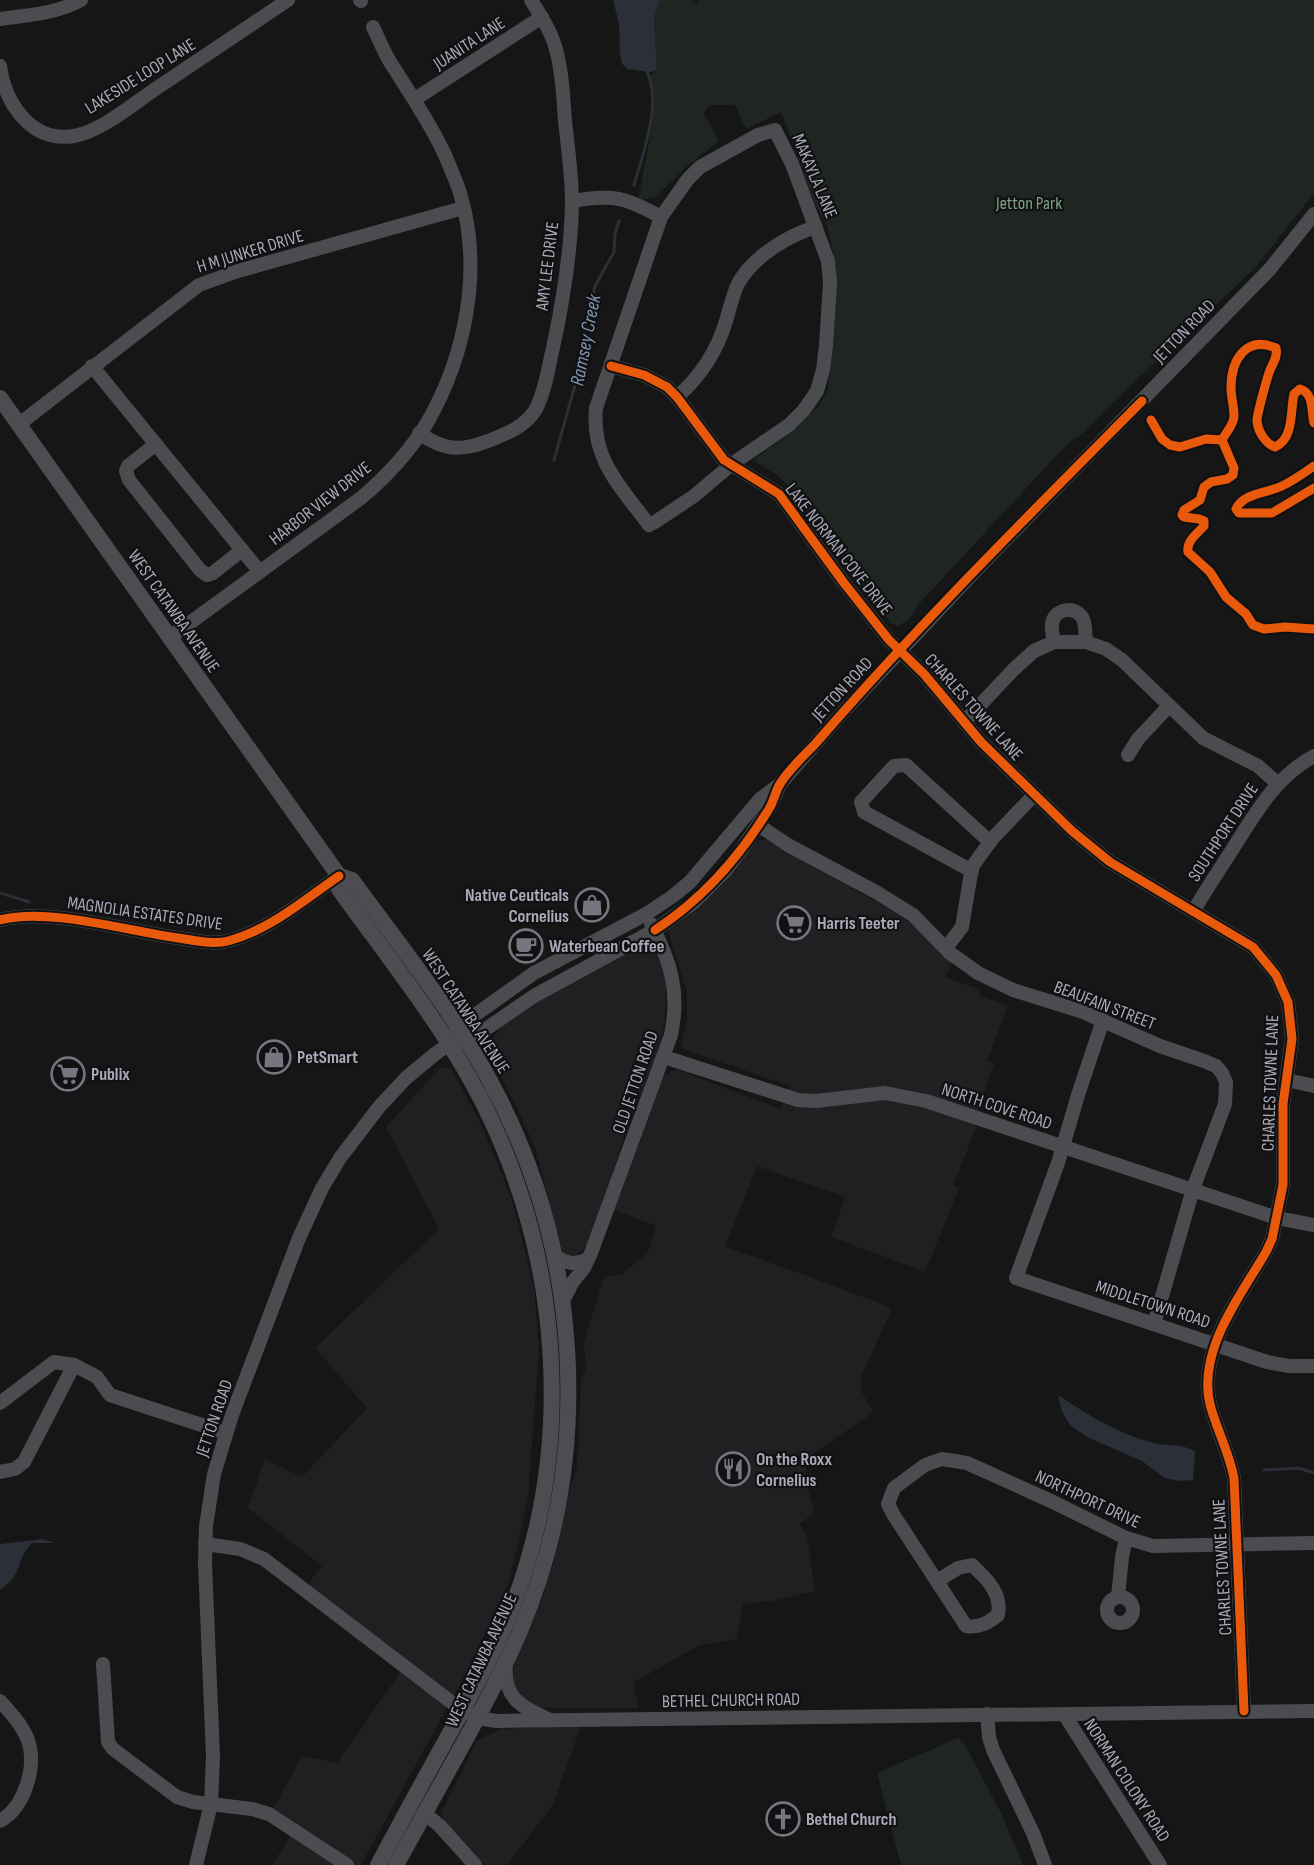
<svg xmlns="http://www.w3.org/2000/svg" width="1314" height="1865" font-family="'Sofia Sans Condensed',sans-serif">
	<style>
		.built { fill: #202022 }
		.green { fill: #1f2520 }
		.water { fill: #2a2f38 }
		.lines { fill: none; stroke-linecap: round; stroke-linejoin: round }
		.stream { stroke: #2a2f38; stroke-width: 3 }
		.minor { stroke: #4b4c4f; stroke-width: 14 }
		.major { stroke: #4d4d51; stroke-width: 16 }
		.cycleway-casing { stroke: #111012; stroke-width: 13 }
		.cycleway { stroke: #e8590c; stroke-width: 9 }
		.labels { text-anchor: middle; stroke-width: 4.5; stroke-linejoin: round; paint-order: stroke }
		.street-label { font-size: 18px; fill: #a8aab7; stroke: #111012 }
		.park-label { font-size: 18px; fill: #7fa285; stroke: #111012 }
		.poi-label { font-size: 18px; font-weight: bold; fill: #a8aab7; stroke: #111012; text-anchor: start }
		.water-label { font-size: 20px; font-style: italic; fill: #7f94b1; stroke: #111012 }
	</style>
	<rect width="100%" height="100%" fill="#161616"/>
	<g class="built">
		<polygon points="756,840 767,840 903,917 933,942 952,963 945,977 981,990 980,996 1008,1006 987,1061 994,1064 979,1107 977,1125 953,1186 959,1188 925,1272 831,1237 845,1197 757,1166 725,1247 797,1272 892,1308 862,1375 860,1383 861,1391 874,1412 808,1457 805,1481 815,1512 800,1524 807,1537 815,1591 772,1601 743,1604 737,1639 700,1645 634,1682 638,1708 538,1708 526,1701 517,1690 512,1675 515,1661 541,1602 553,1563 567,1497 577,1468 581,1380 586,1368 584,1343 604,1277 622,1274 648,1252 656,1226 612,1209 663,1076 676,1069 780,1109 790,1086 685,1050 681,1045 687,1019 687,993 668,930 726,877"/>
		<polygon points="646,944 654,949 666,977 665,1022 654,1062 626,1129 608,1189 588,1245 575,1257 566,1256 562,1251 535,1147 513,1100 492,1058 490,1049 493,1038 504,1024 547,996 634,947"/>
		<polygon points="440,1068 451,1068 481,1124 511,1197 534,1288 539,1349 528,1497 510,1579 472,1662 361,1865 272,1865 298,1824 273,1809 302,1756 337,1763 406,1664 311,1591 308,1584 322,1566 248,1508 265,1459 302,1477 367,1408 315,1348 439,1229 386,1127"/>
		<polygon points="581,1725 553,1805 507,1865 484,1865 444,1821 441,1813 477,1741 501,1729"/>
	</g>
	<g class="green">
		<polygon points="660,0 693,0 697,3 699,0 1314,0 1314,193 1255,268 1109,406 1082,434 1068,443 918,605 909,619 898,626 891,623 802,503 781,478 753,460 792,432 819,406 828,388 832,351 836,269 828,228 815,204 781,112 746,129 735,105 709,105 704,114 719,141 685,168 656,197 638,201 653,120 649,76 657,70 654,18"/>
		<polygon points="958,1738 964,1743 1002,1815 1023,1865 901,1865 877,1773"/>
	</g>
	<g class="water">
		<polygon points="613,0 660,0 654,18 657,70 650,72 635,70 628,69 622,64 620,54 619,24"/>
		<path d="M1058,1395C1086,1414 1117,1433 1150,1442C1166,1447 1181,1442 1195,1452L1193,1480L1180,1481L1165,1478L1142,1461L1089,1438L1071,1426L1062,1412Z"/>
		<path d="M43,1539L54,1543H32C22,1552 21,1564 15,1575C12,1581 5,1586 0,1590V1544Z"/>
	</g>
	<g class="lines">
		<g class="stream">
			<path d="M634,185C643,153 663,102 646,70"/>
			<polyline points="554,460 577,378 584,362 585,327 595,286 614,252 615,234 619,221"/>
			<polyline points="0,893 29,902"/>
			<polyline points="1264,1470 1299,1468 1314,1473"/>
		</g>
		<g class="minor">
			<polyline points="360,0 361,1"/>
			<path d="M0,19C28,15 56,14 81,0"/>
			<path d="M0,66C5,103 31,143 74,136C101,131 132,105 154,90C199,60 244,30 288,0"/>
			<polyline points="415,99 542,17"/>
			<path d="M775,130L792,164L828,261L830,283L826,345L823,370L817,391L804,410L789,425L732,464L694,496L655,522L649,525C620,486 591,459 596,408L661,217L688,179L700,167L758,135Z"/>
			<path d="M572,201C613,194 625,197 661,217"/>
			<polyline points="92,366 260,572"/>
			<path d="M611,366L644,375L667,387L677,397L724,460L779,494L844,583L889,640L924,674L981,742L1072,831L1110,862L1253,947L1276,975L1288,1002L1292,1039L1283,1104V1185L1272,1239L1266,1252C1240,1297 1195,1353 1211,1408C1218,1432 1229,1453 1234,1478L1244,1711"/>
			<path d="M677,397C701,376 717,351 726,321C730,308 733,293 739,282C754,256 789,235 816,227"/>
			<polyline points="18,425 199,285 238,271 463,208"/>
			<path d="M419,433C443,450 460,452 488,441C506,434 525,427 536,409C546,389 549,364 554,343C564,296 571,251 572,203C572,176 568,148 565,121C563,94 562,65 553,40C548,26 539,13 531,0"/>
			<polyline points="156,444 128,466 126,471 129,480 200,570 207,575 213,573 242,550"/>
			<path d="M169,638L361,498C386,477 410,451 427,423C466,355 483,269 460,193C456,180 450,167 445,155C431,124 412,97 394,68C385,56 380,41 373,27"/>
			<path d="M1054,642C1053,636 1051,629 1052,623C1056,606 1080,606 1084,622C1086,628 1085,636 1086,642"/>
			<polyline points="964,722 1014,669 1034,651 1054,642 1086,642 1106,649 1122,660 1203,738 1258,766 1277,783"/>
			<polyline points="1128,755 1138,739 1168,707"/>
			<polyline points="758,825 788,845 876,892 913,915 950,953 978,973 1013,990 1083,1012 1160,1046 1204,1061 1216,1066 1222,1073 1226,1082 1225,1104 1193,1189 1154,1324"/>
			<polyline points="972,871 864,812 861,802 894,766 906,765 990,842"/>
			<path d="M1194,910C1206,890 1219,870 1232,850C1255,814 1275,777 1314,756"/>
			<path d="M0,920C49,907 126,931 178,938C194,940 212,945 228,941C270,930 304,900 339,876"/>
			<polyline points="946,948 962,927 972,867 992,839 1034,795"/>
			<polyline points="1103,1020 1078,1095 1058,1163 1016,1278 1267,1362 1289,1366 1314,1366"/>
			<polyline points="454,1034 458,1027 534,973 646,914 673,896 690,882 760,799 780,784 844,711 979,567 1270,269 1314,214"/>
			<polyline points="664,1057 798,1100 816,1101 885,1093 926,1101 1277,1218 1314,1225"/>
			<polyline points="1287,1080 1314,1086"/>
			<path d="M555,1256C566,1263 575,1266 587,1259"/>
			<path d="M563,1301L572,1283L584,1268L591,1253L671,1035C680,992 671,962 651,924"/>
			<polyline points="0,1403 54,1362 74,1365"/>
			<polyline points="0,1472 15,1469 24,1462 74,1365 97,1377 110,1395 226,1433"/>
			<polyline points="205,1544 240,1549 264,1559 455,1705 477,1718 497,1721 1314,1711"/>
			<path d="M937,1581L958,1568L972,1565C987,1579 1002,1593 998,1615C988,1623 979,1628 966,1626L893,1514L888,1504L894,1488L925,1465L942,1459L967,1463L1053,1502L1126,1538L1153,1546L1314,1543"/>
			<polyline points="1118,1597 1122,1557 1126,1538"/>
			<circle cx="1120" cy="1610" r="13"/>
			<polyline points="103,1664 108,1742 113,1749 177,1797 193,1802 252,1809 269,1814 347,1865"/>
			<path d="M506,1664C503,1698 520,1706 548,1719"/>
			<path d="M0,1701C11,1713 22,1725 28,1740C37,1766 25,1807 0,1821"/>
			<polyline points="987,1714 989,1737 993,1750 1033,1833 1045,1865"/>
			<polyline points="1064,1714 1160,1865"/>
			<polyline points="425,1814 439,1825 475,1865"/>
			<polyline points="196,1865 211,1804 213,1757 205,1563 206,1526 214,1474 232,1415 299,1238 322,1188 340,1158 379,1107 406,1078 435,1054 449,1044 467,1042 534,996 655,930 694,902 725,871 741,850 770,807 780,784"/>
		</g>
		<g class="major">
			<path d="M0,398L339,876L352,880C400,946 452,1010 490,1081C581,1249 595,1454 520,1631C505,1667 486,1702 467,1737C443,1780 420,1822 396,1865"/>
			<path d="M339,876V889C389,959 447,1030 485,1107C562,1263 575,1450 510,1613C492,1658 468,1700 445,1742C422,1783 400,1824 378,1865"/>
		</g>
		<g class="cycleway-casing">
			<g id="cycleway">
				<path d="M611,366L644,375L667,387L677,397L724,460L779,494L844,583L889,640L924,674L981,742L1072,831L1110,862L1253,947L1276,975L1288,1002L1292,1039L1283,1104V1185L1272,1239L1266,1252C1240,1297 1195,1353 1211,1408C1218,1432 1229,1453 1234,1478L1244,1711"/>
				<path d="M1151,420L1162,439L1170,445L1180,447L1206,439L1222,440C1226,432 1234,425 1234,416C1234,406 1231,397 1231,388C1231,360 1246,335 1276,348C1278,357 1273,363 1270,370C1267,378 1257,414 1257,421C1258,432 1266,444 1275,447C1294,439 1290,412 1294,394L1300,389C1314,393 1311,411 1314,423"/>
				<path d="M1222,440L1234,468L1233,475L1227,479L1211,482L1204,487L1200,500L1184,510L1182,515L1184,517L1199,519L1204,521V526C1197,534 1186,541 1188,552L1210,572L1226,597L1246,614L1253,625L1264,629L1285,627L1314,629"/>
				<path d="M1314,466C1304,473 1293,481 1282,486C1268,493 1243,493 1236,509L1239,513H1272L1314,488"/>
				<path d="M0,920C49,907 126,931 178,938C194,940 212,945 228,941C270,930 304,900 339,876"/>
				<path d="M655,930C703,899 739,858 769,809C774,801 775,792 780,784C789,769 804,756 816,743C919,624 1031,513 1142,401"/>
			</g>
		</g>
		<use href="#cycleway" class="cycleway"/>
	</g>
	<defs>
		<g id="shop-ring" transform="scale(1.725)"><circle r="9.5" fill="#111012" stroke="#75767f" stroke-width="1.5"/><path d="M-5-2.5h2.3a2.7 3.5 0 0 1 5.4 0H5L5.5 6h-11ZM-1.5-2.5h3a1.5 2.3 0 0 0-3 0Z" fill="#75767f"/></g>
		<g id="supermarket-ring" transform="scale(1.725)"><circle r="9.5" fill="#111012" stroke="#75767f" stroke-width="1.5"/><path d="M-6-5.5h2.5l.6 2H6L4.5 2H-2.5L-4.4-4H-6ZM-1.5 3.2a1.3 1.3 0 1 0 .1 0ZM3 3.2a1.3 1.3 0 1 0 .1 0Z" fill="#75767f"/></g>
		<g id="cafe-ring" transform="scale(1.725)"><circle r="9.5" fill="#111012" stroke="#75767f" stroke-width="1.5"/><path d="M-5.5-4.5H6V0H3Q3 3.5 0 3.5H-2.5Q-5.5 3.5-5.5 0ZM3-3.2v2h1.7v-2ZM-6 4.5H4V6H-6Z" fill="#75767f"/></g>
		<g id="restaurant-ring" transform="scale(1.725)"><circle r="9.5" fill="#111012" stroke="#75767f" stroke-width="1.5"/><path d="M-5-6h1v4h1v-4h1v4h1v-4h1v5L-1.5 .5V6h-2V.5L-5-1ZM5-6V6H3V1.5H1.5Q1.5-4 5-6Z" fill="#75767f"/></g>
		<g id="church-ring" transform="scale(1.725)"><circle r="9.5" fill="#111012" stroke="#75767f" stroke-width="1.5"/><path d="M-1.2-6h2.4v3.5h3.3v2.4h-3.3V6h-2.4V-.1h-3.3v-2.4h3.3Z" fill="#75767f"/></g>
	</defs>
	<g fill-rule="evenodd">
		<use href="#shop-ring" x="592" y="905"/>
		<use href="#supermarket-ring" x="794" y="923"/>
		<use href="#cafe-ring" x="526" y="946"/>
		<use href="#shop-ring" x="274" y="1057"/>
		<use href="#supermarket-ring" x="68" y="1074"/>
		<use href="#restaurant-ring" x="733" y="1469"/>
		<use href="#church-ring" x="783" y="1819"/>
	</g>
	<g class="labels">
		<g class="street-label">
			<text transform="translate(469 43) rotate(-33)" y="6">JUANITA LANE</text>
			<text transform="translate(140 76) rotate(-32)" y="6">LAKESIDE LOOP LANE</text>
			<text transform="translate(815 176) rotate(67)" y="6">MAKAYLA LANE</text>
			<text transform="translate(250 251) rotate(-17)" y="6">H M JUNKER DRIVE</text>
			<text transform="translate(547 266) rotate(-83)" y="6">AMY LEE DRIVE</text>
			<text transform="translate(1184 331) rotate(-46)" y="6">JETTON ROAD</text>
			<text transform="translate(320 503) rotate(-38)" y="6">HARBOR VIEW DRIVE</text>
			<text transform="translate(839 549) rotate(52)" y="6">LAKE NORMAN COVE DRIVE</text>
			<text transform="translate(174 611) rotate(55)" y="6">WEST CATAWBA AVENUE</text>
			<text transform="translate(842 689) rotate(-47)" y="6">JETTON ROAD</text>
			<text transform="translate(974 707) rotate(48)" y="6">CHARLES TOWNE LANE</text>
			<text transform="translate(1223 832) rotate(-57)" y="6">SOUTHPORT DRIVE</text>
			<text transform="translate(145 913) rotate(8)" y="6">MAGNOLIA ESTATES DRIVE</text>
			<text transform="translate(1105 1005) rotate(21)" y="6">BEAUFAIN STREET</text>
			<text transform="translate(466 1011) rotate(57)" y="6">WEST CATAWBA AVENUE</text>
			<text transform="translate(635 1082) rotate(-71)" y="6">OLD JETTON ROAD</text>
			<text transform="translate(1270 1083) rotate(-88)" y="6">CHARLES TOWNE LANE</text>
			<text transform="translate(997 1106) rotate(18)" y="6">NORTH COVE ROAD</text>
			<text transform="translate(1153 1304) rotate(18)" y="6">MIDDLETOWN ROAD</text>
			<text transform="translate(214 1418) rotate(-71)" y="6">JETTON ROAD</text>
			<text transform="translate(1088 1499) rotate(25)" y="6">NORTHPORT DRIVE</text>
			<text transform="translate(1222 1567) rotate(-93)" y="6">CHARLES TOWNE LANE</text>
			<text transform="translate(481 1660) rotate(-65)" y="6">WEST CATAWBA AVENUE</text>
			<text transform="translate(731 1700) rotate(-1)" y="6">BETHEL CHURCH ROAD</text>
			<text transform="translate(1127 1780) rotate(57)" y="6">NORMAN COLONY ROAD</text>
		</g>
		<g class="park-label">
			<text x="1029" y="209">Jetton Park</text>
		</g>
		<g class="poi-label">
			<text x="569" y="901" text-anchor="end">Native Ceuticals<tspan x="569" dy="21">Cornelius</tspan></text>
			<text x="817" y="929">Harris Teeter</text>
			<text x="549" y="952">Waterbean Coffee</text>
			<text x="297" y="1063">PetSmart</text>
			<text x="91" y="1080">Publix</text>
			<text x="756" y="1465">On the Roxx<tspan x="756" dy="21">Cornelius</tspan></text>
			<text x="806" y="1825">Bethel Church</text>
		</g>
		<g class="water-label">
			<text transform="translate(585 340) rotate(-79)" y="7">Ramsey Creek</text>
		</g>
	</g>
</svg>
